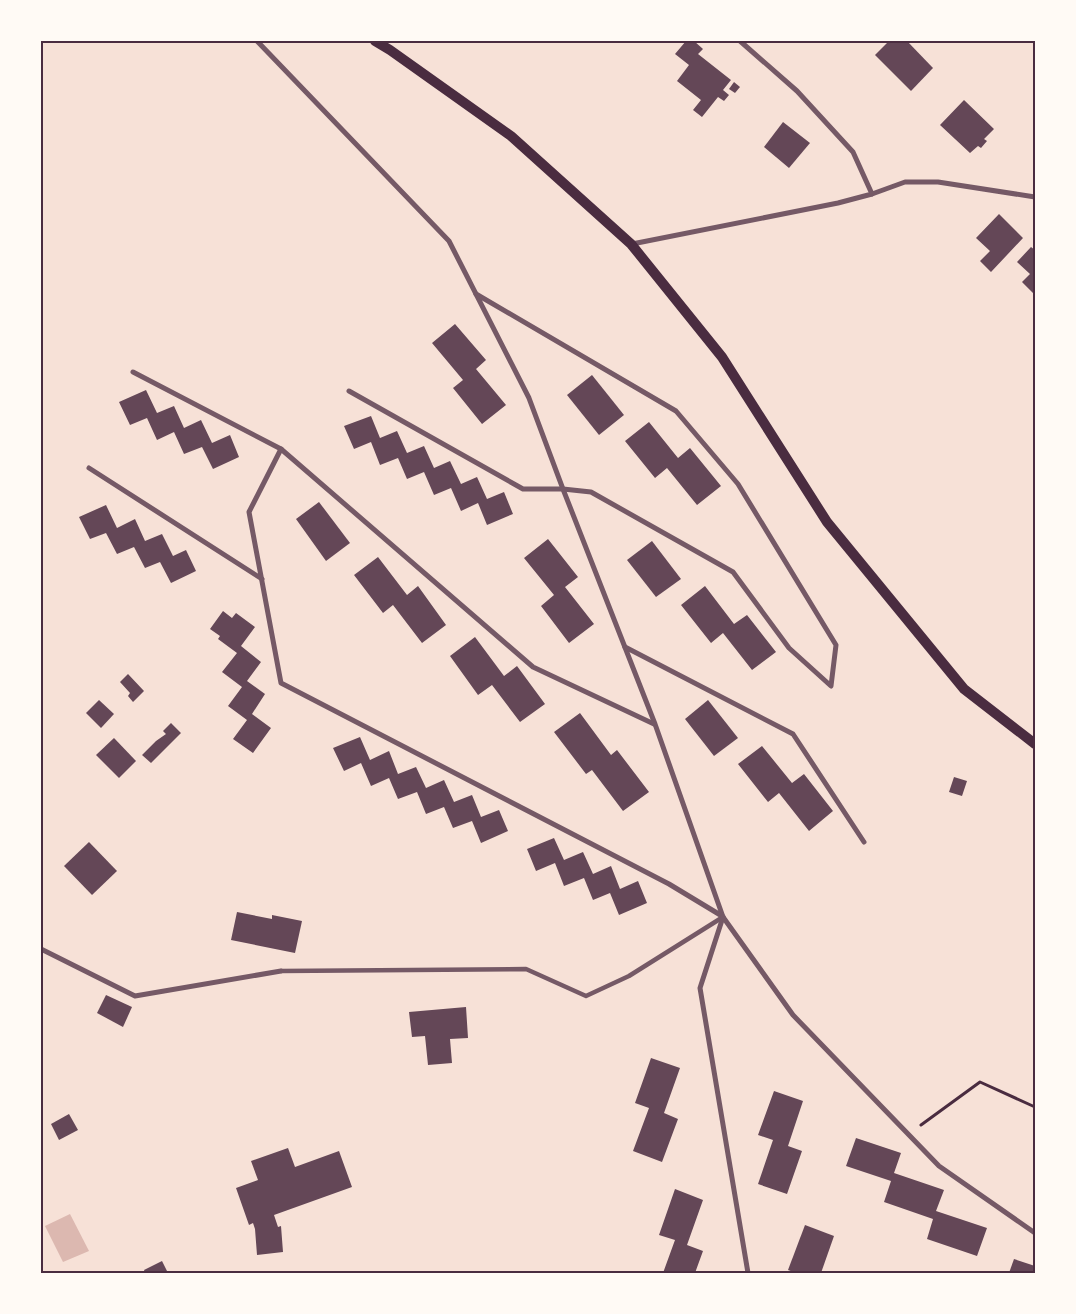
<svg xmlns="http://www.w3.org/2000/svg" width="1076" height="1314" font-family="'Crimson Pro',serif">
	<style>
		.water { fill: #dcb8b0 }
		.building { fill: #644757 }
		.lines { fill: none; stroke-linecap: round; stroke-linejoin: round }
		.path { stroke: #4a2c40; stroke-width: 3 }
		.pedestrian { stroke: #755966; stroke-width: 4.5 }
		.minor { stroke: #755966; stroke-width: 5 }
		.secondary { stroke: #4a2c40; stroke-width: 10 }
		.neatline { fill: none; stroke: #4a2c40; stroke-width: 2 }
	</style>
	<rect width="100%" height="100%" fill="#f7e1d7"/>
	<polygon class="water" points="70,1214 89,1251 63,1262 45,1226"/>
	<g class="building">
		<polygon points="686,41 694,41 703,49 698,54 731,80 723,90 729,95 724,101 718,97 702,117 693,110 701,100 677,81 689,65 675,54"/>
		<polygon points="889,41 907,41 933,68 911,91 875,55"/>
		<polygon points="734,82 740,87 735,93 729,89"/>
		<polygon points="964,100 994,129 984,139 987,141 981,148 978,146 970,153 940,125"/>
		<polygon points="783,122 810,143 789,168 764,147"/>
		<polygon points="999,214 1023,238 991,272 980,261 990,251 976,238"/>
		<polygon points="1031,247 1035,250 1035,295 1022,282 1030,274 1017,262"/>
		<polygon points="455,324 486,360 476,369 506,405 482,424 453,388 463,380 432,343"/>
		<polygon points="592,375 624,415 599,435 567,395"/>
		<polygon points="146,390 157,413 174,406 184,428 201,420 212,443 230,435 239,457 213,469 202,447 184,454 174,432 157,440 147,418 130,425 119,402"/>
		<polygon points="371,416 380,438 397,431 407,453 424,446 434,468 450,461 461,484 477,477 487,499 504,492 513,514 487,525 478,503 461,511 451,488 434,495 424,472 407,479 398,458 380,465 371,442 354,449 344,426"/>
		<polygon points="649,422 678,458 690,448 721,486 697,505 667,468 655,478 625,441"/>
		<polygon points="319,502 350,543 326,561 296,519"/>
		<polygon points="106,505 117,528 135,519 145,541 162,534 173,556 186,550 196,571 171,583 160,562 145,568 134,547 117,554 106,533 90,539 79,517"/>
		<polygon points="548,539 578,577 565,587 594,624 569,643 541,606 554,595 524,558"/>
		<polygon points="652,541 681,579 656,597 627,560"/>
		<polygon points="378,557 407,595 418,586 446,625 422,643 393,605 383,613 354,575"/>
		<polygon points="705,586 734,624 747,615 776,652 752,670 723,633 711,643 681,605"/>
		<polygon points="223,611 232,618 236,613 255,627 241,646 261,662 247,681 265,694 252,714 271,728 253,753 233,739 247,720 228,706 242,687 222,672 237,653 218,639 220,636 210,629"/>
		<polygon points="475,637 504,676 517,666 545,704 520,722 492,685 478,695 450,656"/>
		<polygon points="128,674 144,691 133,702 128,696 130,693 120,682"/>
		<polygon points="99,700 114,714 101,728 86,713"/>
		<polygon points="708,700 738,738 714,756 685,719"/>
		<polygon points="580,713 611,755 617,750 649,792 623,811 592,770 586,774 554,732"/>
		<polygon points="171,723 181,733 151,763 142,755 156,741 166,734 163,731"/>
		<polygon points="360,737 370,760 389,751 398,774 416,767 426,788 444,780 454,802 472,795 481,817 499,810 508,831 481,843 472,821 453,828 444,807 426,814 417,792 398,799 389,778 371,786 361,763 344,771 333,748"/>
		<polygon points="114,738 136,761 119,778 96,755"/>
		<polygon points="762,746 792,783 804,774 833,811 809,831 779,793 768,802 738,764"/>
		<polygon points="954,777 967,781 962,796 949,792"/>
		<polygon points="554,838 564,860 583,852 593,874 611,866 620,889 638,881 647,903 619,915 610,893 593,900 584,878 564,886 555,863 536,871 527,849"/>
		<polygon points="89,842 117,871 92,895 64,866"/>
		<polygon points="237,912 272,919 272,915 302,921 295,953 231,940"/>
		<polygon points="106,995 132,1007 123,1027 97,1013"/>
		<polygon points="466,1007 468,1038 450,1039 452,1063 428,1065 425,1036 412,1037 409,1012"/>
		<polygon points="651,1058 680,1068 664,1113 678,1119 662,1162 633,1151 649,1108 635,1103"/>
		<polygon points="774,1091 803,1101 788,1146 802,1151 787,1194 758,1184 773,1140 758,1135"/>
		<polygon points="69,1114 78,1130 59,1140 51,1124"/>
		<polygon points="856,1138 901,1153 894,1173 944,1190 936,1211 987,1228 977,1256 927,1239 933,1219 884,1202 891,1181 846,1166"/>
		<polygon points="288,1148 295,1167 339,1151 352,1187 274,1215 278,1227 281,1226 283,1252 257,1255 255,1229 253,1223 249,1225 236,1188 258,1180 251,1161"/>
		<polygon points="675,1189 703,1200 687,1245 703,1251 695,1273 663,1273 675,1240 659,1235"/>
		<polygon points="805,1225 834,1236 821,1273 796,1273 788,1270"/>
		<polygon points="1014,1259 1035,1266 1035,1273 1009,1273"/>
		<polygon points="162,1261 168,1273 145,1273 144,1270"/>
	</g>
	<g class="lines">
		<polyline class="path" points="921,1125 980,1082 1035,1107"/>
		<polyline class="pedestrian" points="281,971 526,969 586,996 629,976 723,917"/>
		<g class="minor">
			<polyline points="257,41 449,241 529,398 563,489 655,724 723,917 793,1015 939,1166 1035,1233"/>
			<polyline points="872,194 905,182 938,182 1035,197"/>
			<polyline points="632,244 838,203 872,194 853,152 797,91 740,41"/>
			<polyline points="133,372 281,449 533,667 654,724"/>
			<polyline points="349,391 523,489 563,489 591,492 733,572 789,648 831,686 836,645 738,484 676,411 476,294"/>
			<polyline points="281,449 249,512 281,683 669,884 722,916"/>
			<polyline points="89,468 262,579"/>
			<polyline points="625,647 793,734 864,842"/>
			<polyline points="723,917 700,988 748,1273"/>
			<polyline points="41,949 135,996 281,971"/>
		</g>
		<polyline class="secondary" points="375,41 390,50 511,136 631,244 722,357 827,522 964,689 1035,744"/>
	</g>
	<rect width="1076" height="1314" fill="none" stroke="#fffaf5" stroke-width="85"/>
	<rect x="42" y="42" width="992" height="1230" class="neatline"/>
</svg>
